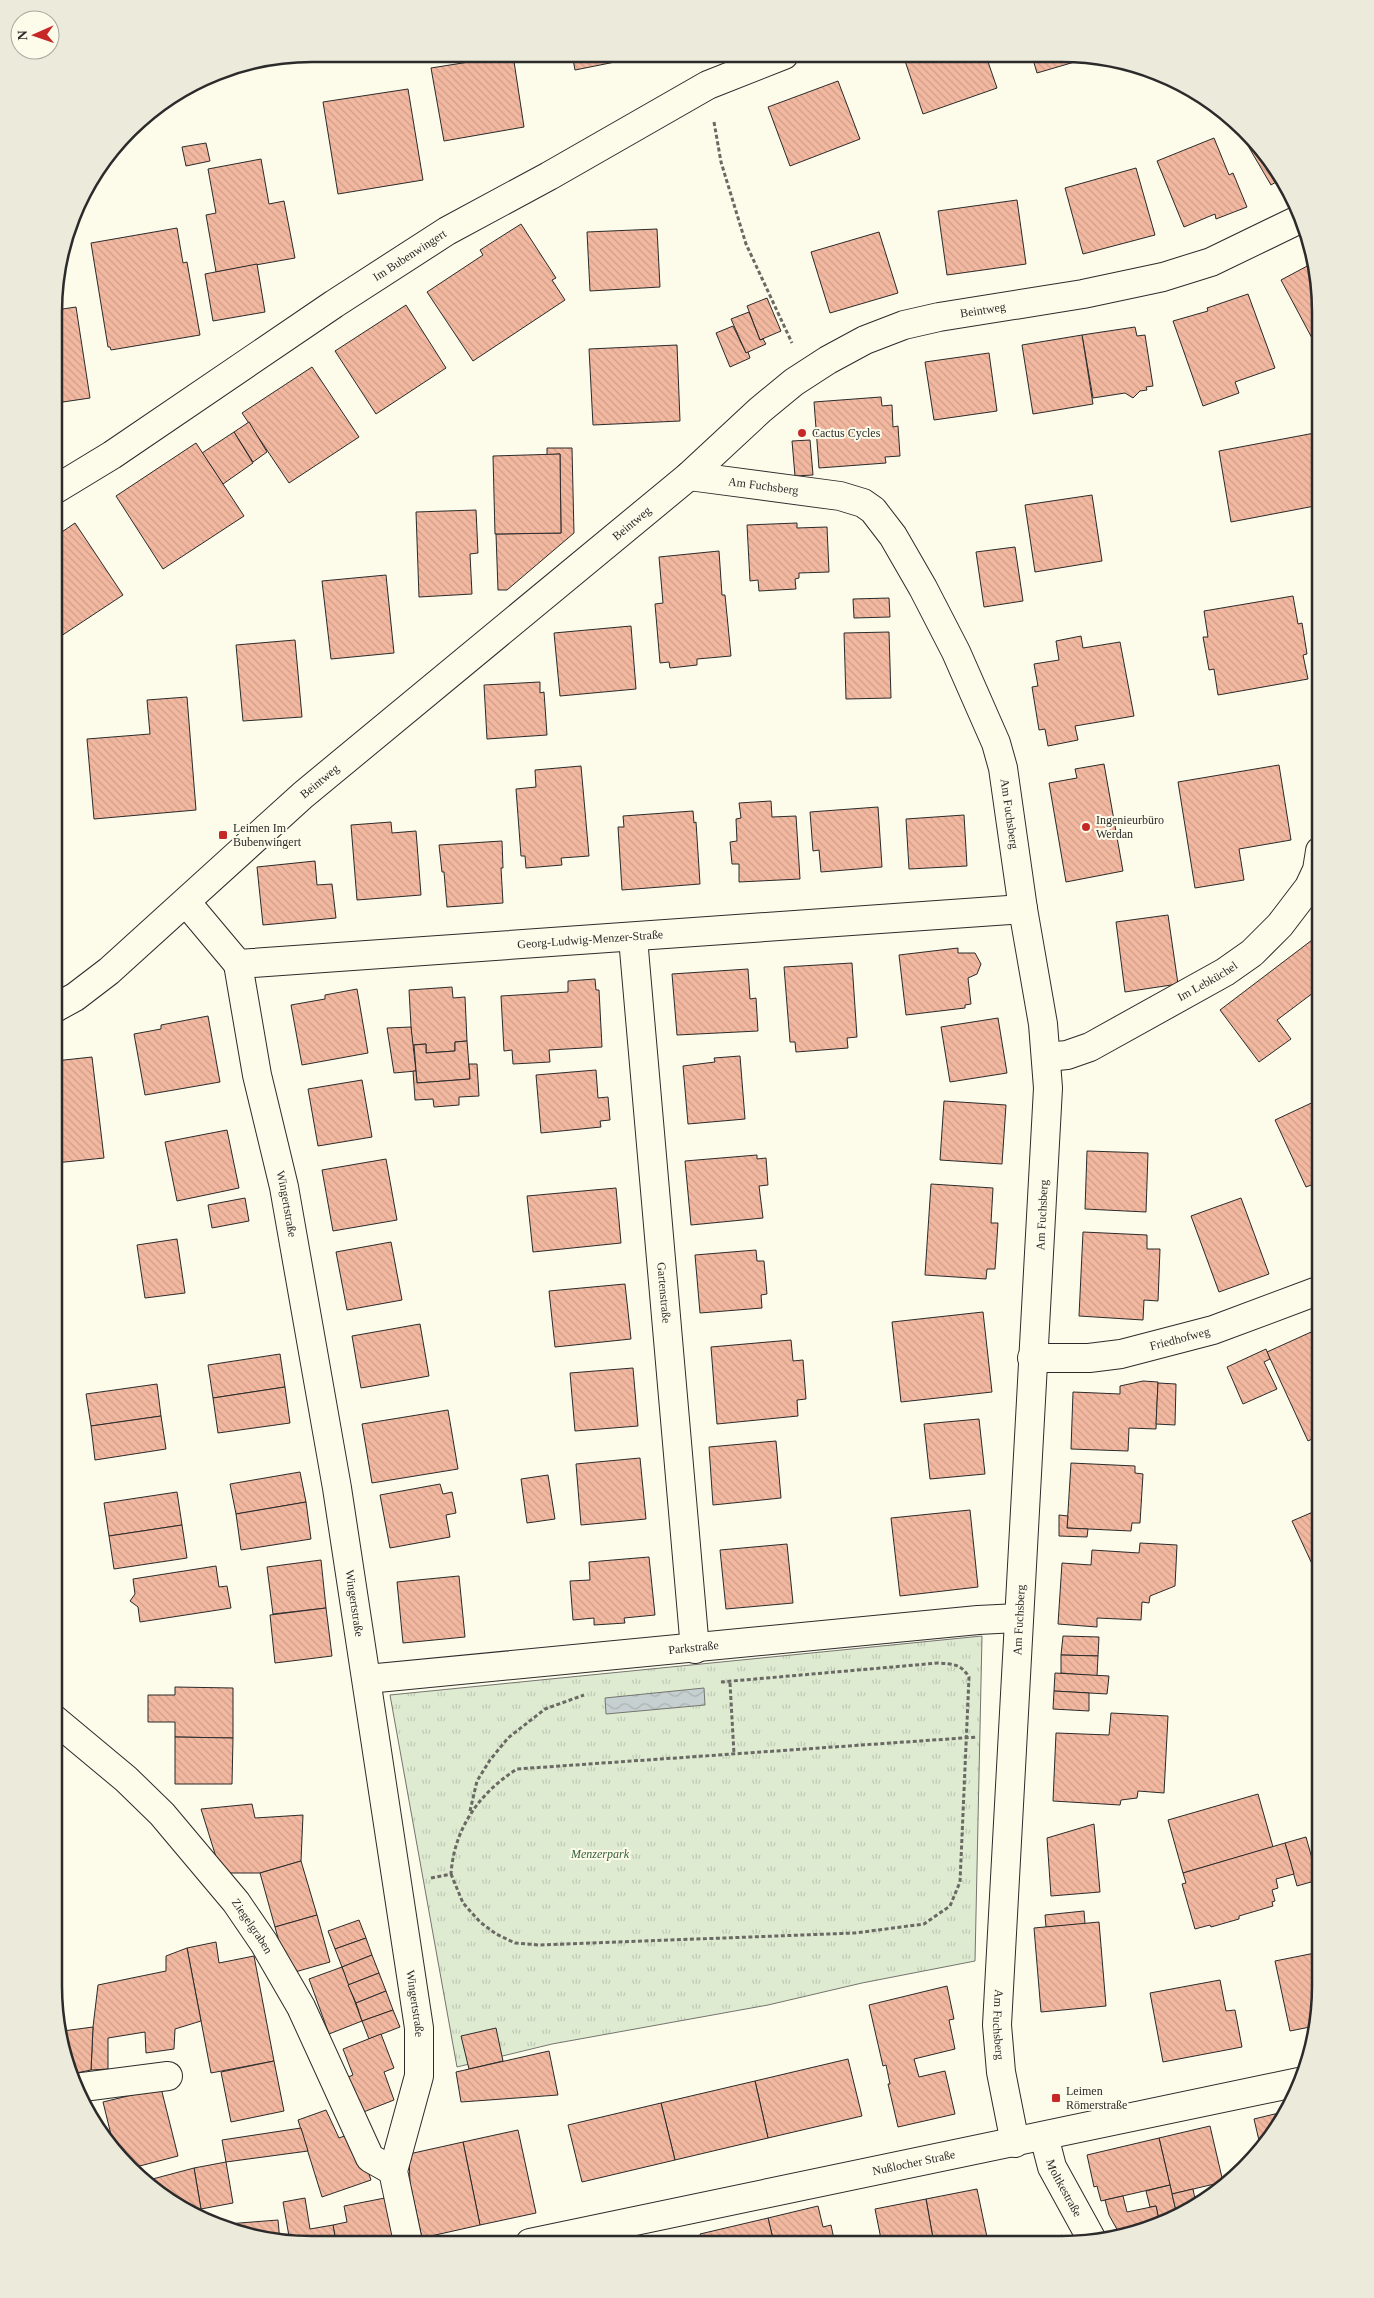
<svg xmlns="http://www.w3.org/2000/svg" width="1374" height="2298" font-family="'Times New Roman',serif">
	<style>
		.grass { fill: url(#grass-tufts); stroke: #74746e }
		.water { fill: url(#water-waves); stroke: #74746e }
		.building { fill: url(#building-back-hatch); stroke: #2b2b2b }
		.lines { fill: none; stroke-linecap: round; stroke-linejoin: round }
		.minor-casing { stroke: #2b2b2b; stroke-width: 30 }
		.path { stroke: #6a6964; stroke-width: 3; stroke-dasharray: 4 2.5; stroke-linecap: butt }
		.minor { stroke: #fdfbea; stroke-width: 28 }
		.poi-dot { fill: #c62828; stroke: #fdfbea; stroke-width: 2 }
		.labels { text-anchor: middle; stroke-width: 4; stroke-linejoin: round; paint-order: stroke }
		.street-label { font-size: 12px; fill: #2b2b2b; stroke: #fdfbea }
		.poi-label { font-size: 12px; fill: #2b2b2b; stroke: #fdfbea; text-anchor: start }
		.park-label { font-size: 12px; font-style: italic; fill: #34623c; stroke: #fdfbea }
		.rim { fill: none; stroke: #2b2b2b; stroke-width: 2.5 }
	</style>
	<defs>
		<pattern id="grass-tufts" width="24" height="20" patternUnits="userSpaceOnUse" patternTransform="scale(1.25)"><rect width="24" height="20" fill="#deebd1"/><path d="M3 7l-1-3M5 7V3M7 7l1-3M15 17l-1-3M17 17v-4M19 17l1-3" fill="none" stroke="#bfcab4"/></pattern>
		<pattern id="water-waves" width="16" height="10" patternUnits="userSpaceOnUse" patternTransform="scale(1.25)"><rect width="16" height="10" fill="#c7d0d0"/><path d="M0 5q4-4 8 0t8 0" fill="none" stroke="#abb3b3"/></pattern>
		<pattern id="building-back-hatch" width="6" height="6" patternUnits="userSpaceOnUse" patternTransform="scale(1.25)"><rect width="6" height="6" fill="#f2b8a0"/><path d="M-1 5l2 2M0 0l6 6M5-1l2 2" fill="none" stroke="#d09e8a"/></pattern>
	</defs>
	<rect width="100%" height="100%" fill="#fdfbea"/>
	<polygon class="grass" points="982,1636 975,1961 862,1983 768,2005 552,2044 457,2067 390,1695"/>
	<polygon class="water" points="704,1688 705,1705 606,1714 605,1698"/>
	<g class="building">
		<polygon points="572,54 650,55 575,70"/>
		<polygon points="513,55 524,127 444,141 431,68"/>
		<polygon points="903,55 986,56 997,88 923,114"/>
		<polygon points="1032,56 1095,56 1037,73"/>
		<polygon points="838,81 860,139 790,166 768,107"/>
		<polygon points="408,89 423,180 338,194 323,102"/>
		<polygon points="1234,122 1267,155 1281,179 1271,185"/>
		<polygon points="1214,138 1229,175 1233,173 1247,207 1216,219 1215,214 1184,227 1157,161"/>
		<polygon points="206,143 210,161 186,166 182,147"/>
		<polygon points="261,159 269,204 284,201 295,258 216,272 206,215 216,213 208,169"/>
		<polygon points="1136,168 1155,235 1083,254 1065,188"/>
		<polygon points="1017,200 1026,264 947,275 938,211"/>
		<polygon points="521,224 556,278 552,280 565,300 473,361 427,292 483,255 480,250"/>
		<polygon points="177,228 183,263 187,262 200,335 111,350 110,347 108,347 91,243"/>
		<polygon points="657,229 660,287 590,291 587,232"/>
		<polygon points="879,232 898,293 830,313 811,252"/>
		<polygon points="257,264 265,312 213,321 205,274"/>
		<polygon points="1311,264 1320,312 1320,336 1313,340 1281,280"/>
		<polygon points="1248,294 1275,368 1235,382 1239,393 1203,406 1173,321 1208,311 1207,308"/>
		<polygon points="767,298 781,331 760,340 747,306"/>
		<polygon points="406,305 446,368 376,414 335,351"/>
		<polygon points="76,307 90,398 56,403 56,310"/>
		<polygon points="749,312 760,340 763,339 766,344 746,353 731,319"/>
		<polygon points="733,326 746,353 748,352 750,358 730,367 716,333"/>
		<polygon points="1135,327 1137,336 1145,335 1153,386 1146,387 1147,390 1140,391 1133,398 1125,393 1093,398 1082,335"/>
		<polygon points="1082,335 1093,404 1033,414 1022,345"/>
		<polygon points="677,345 680,421 593,425 589,349"/>
		<polygon points="989,353 997,411 934,420 925,362"/>
		<polygon points="312,367 359,437 289,483 242,413"/>
		<polygon points="881,397 882,406 892,405 893,427 898,426 900,456 885,457 886,463 819,468 814,402"/>
		<polygon points="249,422 267,452 253,462 234,432"/>
		<polygon points="234,432 253,463 223,484 202,453"/>
		<polygon points="1320,432 1320,505 1231,522 1219,451"/>
		<polygon points="810,440 813,475 795,476 792,441"/>
		<polygon points="196,443 244,516 163,569 116,496"/>
		<polygon points="547,448 572,448 574,533 507,590 498,590 496,534 561,533 560,454 547,455"/>
		<polygon points="560,454 561,533 495,534 493,456"/>
		<polygon points="1092,495 1102,561 1035,572 1025,505"/>
		<polygon points="476,510 478,553 470,554 472,594 419,597 416,512"/>
		<polygon points="75,523 123,595 55,640 56,536"/>
		<polygon points="797,523 797,528 827,527 829,572 799,573 799,578 795,579 796,589 759,591 758,580 750,581 747,525"/>
		<polygon points="1015,547 1023,601 984,607 976,552"/>
		<polygon points="719,551 722,595 725,595 731,656 697,659 697,665 670,668 669,662 660,663 655,604 663,603 659,557"/>
		<polygon points="386,575 394,653 331,659 322,581"/>
		<polygon points="1293,596 1298,624 1302,623 1307,654 1303,655 1308,679 1218,695 1214,669 1209,670 1203,637 1208,637 1204,611"/>
		<polygon points="889,598 890,617 854,618 853,599"/>
		<polygon points="631,626 636,689 560,696 554,633"/>
		<polygon points="889,632 891,698 846,699 844,633"/>
		<polygon points="1081,636 1083,648 1120,642 1134,716 1075,726 1078,740 1048,746 1045,729 1039,730 1032,687 1038,686 1034,664 1059,660 1056,641"/>
		<polygon points="295,640 302,717 243,721 236,645"/>
		<polygon points="540,682 540,693 544,692 547,735 487,739 484,685"/>
		<polygon points="187,697 196,810 94,819 87,739 150,734 147,700"/>
		<polygon points="1104,764 1123,871 1066,882 1049,783 1077,778 1075,769"/>
		<polygon points="1279,765 1291,840 1239,849 1244,880 1195,888 1178,782"/>
		<polygon points="581,766 589,856 561,858 562,865 526,868 525,856 521,856 516,789 536,787 535,770"/>
		<polygon points="771,801 772,817 796,816 800,879 739,882 739,864 732,864 730,842 737,841 736,819 741,818 739,803"/>
		<polygon points="878,807 882,867 821,872 819,850 813,851 810,812"/>
		<polygon points="693,811 694,823 696,822 700,884 622,890 618,827 624,827 623,816"/>
		<polygon points="964,815 967,866 909,869 906,819"/>
		<polygon points="391,822 392,833 416,831 421,895 357,900 351,825"/>
		<polygon points="502,841 503,868 501,868 503,903 447,907 444,872 442,872 439,845"/>
		<polygon points="315,861 317,885 332,884 336,918 263,925 257,867"/>
		<polygon points="1168,915 1178,984 1125,992 1116,922"/>
		<polygon points="1320,934 1320,993 1317,990 1277,1020 1291,1039 1259,1062 1220,1010"/>
		<polygon points="958,948 958,953 975,953 981,964 977,974 968,978 971,1004 965,1005 965,1008 906,1015 899,955"/>
		<polygon points="852,963 857,1037 847,1038 848,1048 796,1052 795,1042 790,1042 784,967"/>
		<polygon points="748,969 750,999 756,998 758,1031 677,1035 672,974"/>
		<polygon points="595,979 596,990 599,990 602,1047 549,1050 550,1062 513,1064 512,1050 504,1051 501,996 568,992 568,981"/>
		<polygon points="452,987 453,998 465,997 467,1041 455,1042 455,1051 426,1053 426,1044 412,1045 409,990"/>
		<polygon points="357,989 368,1053 302,1065 291,1005 325,999 325,995"/>
		<polygon points="208,1016 220,1082 145,1095 134,1034 161,1029 161,1025"/>
		<polygon points="998,1018 1007,1073 950,1082 941,1027"/>
		<polygon points="411,1027 416,1071 394,1073 387,1028"/>
		<polygon points="467,1041 470,1079 417,1083 414,1045 426,1044 426,1053 455,1051 455,1042"/>
		<polygon points="740,1056 745,1119 688,1124 683,1066 715,1062 714,1058"/>
		<polygon points="92,1057 104,1158 55,1163 55,1061"/>
		<polygon points="469,1064 477,1064 479,1096 459,1097 459,1105 434,1107 433,1099 415,1100 413,1071 416,1071 417,1083 470,1079"/>
		<polygon points="596,1070 598,1098 608,1097 610,1120 600,1121 601,1127 541,1133 536,1075"/>
		<polygon points="362,1080 372,1137 318,1146 308,1089"/>
		<polygon points="1320,1099 1320,1183 1319,1182 1306,1187 1275,1120"/>
		<polygon points="944,1101 1006,1105 1002,1164 940,1160"/>
		<polygon points="227,1130 239,1188 177,1201 165,1142"/>
		<polygon points="1087,1151 1148,1153 1146,1212 1085,1209"/>
		<polygon points="757,1155 757,1159 766,1158 768,1185 759,1186 763,1218 691,1225 685,1161"/>
		<polygon points="386,1159 397,1220 333,1231 322,1170"/>
		<polygon points="931,1184 993,1188 991,1223 998,1223 995,1269 987,1269 986,1279 925,1275"/>
		<polygon points="616,1188 621,1243 533,1252 527,1196"/>
		<polygon points="245,1198 249,1221 212,1228 208,1205"/>
		<polygon points="1241,1198 1269,1274 1219,1292 1191,1216"/>
		<polygon points="1083,1232 1147,1235 1147,1249 1160,1249 1158,1301 1144,1300 1143,1320 1079,1316"/>
		<polygon points="177,1239 185,1293 145,1298 137,1245"/>
		<polygon points="391,1242 402,1300 347,1310 336,1252"/>
		<polygon points="756,1250 757,1261 764,1261 767,1294 761,1295 762,1308 700,1313 695,1255"/>
		<polygon points="625,1284 631,1339 555,1347 549,1291"/>
		<polygon points="983,1312 992,1392 901,1402 892,1322"/>
		<polygon points="420,1324 429,1376 361,1388 352,1336"/>
		<polygon points="1320,1328 1320,1435 1308,1441 1267,1352"/>
		<polygon points="791,1340 793,1361 803,1360 806,1399 797,1400 798,1416 717,1424 711,1347"/>
		<polygon points="1266,1349 1270,1359 1264,1362 1277,1389 1243,1404 1227,1367"/>
		<polygon points="280,1354 285,1387 213,1398 208,1365"/>
		<polygon points="633,1368 638,1426 575,1431 570,1373"/>
		<polygon points="1143,1381 1158,1382 1156,1429 1129,1428 1128,1451 1071,1449 1073,1392 1120,1394 1120,1386"/>
		<polygon points="1158,1383 1176,1384 1175,1425 1156,1424"/>
		<polygon points="157,1384 161,1416 91,1426 86,1394"/>
		<polygon points="285,1387 290,1423 218,1433 213,1398"/>
		<polygon points="448,1410 458,1469 372,1483 362,1424"/>
		<polygon points="161,1416 166,1449 95,1460 91,1426"/>
		<polygon points="979,1419 985,1474 930,1479 924,1424"/>
		<polygon points="776,1441 781,1498 713,1505 709,1447"/>
		<polygon points="640,1458 646,1519 581,1525 576,1464"/>
		<polygon points="1071,1463 1135,1466 1135,1473 1143,1474 1140,1523 1132,1523 1131,1531 1067,1528"/>
		<polygon points="300,1472 306,1502 236,1514 230,1484"/>
		<polygon points="548,1475 555,1519 527,1523 521,1479"/>
		<polygon points="440,1484 443,1494 452,1492 456,1513 446,1515 450,1537 390,1548 380,1495"/>
		<polygon points="177,1492 182,1525 109,1536 104,1503"/>
		<polygon points="306,1502 311,1539 241,1550 236,1514"/>
		<polygon points="1320,1509 1320,1581 1292,1521"/>
		<polygon points="970,1510 978,1587 900,1596 891,1518"/>
		<polygon points="1059,1515 1068,1516 1067,1528 1088,1529 1087,1537 1059,1536"/>
		<polygon points="182,1525 187,1558 114,1569 109,1536"/>
		<polygon points="1140,1543 1177,1545 1175,1586 1150,1596 1149,1603 1142,1602 1141,1620 1097,1618 1097,1627 1058,1624 1062,1563 1091,1565 1092,1550 1139,1553"/>
		<polygon points="787,1544 793,1603 726,1609 720,1550"/>
		<polygon points="649,1557 655,1615 624,1618 625,1623 594,1625 594,1618 573,1620 570,1581 590,1580 589,1562"/>
		<polygon points="321,1560 326,1608 273,1614 267,1567"/>
		<polygon points="216,1566 219,1587 227,1586 231,1608 140,1622 138,1607 130,1601 135,1594 133,1579"/>
		<polygon points="459,1576 465,1637 403,1643 397,1582"/>
		<polygon points="326,1608 332,1656 275,1663 270,1615"/>
		<polygon points="1063,1636 1099,1637 1098,1656 1061,1655"/>
		<polygon points="1061,1655 1098,1656 1097,1676 1061,1673"/>
		<polygon points="1055,1673 1109,1676 1107,1694 1054,1691"/>
		<polygon points="175,1687 233,1688 233,1738 175,1737 175,1722 148,1722 148,1695 175,1695"/>
		<polygon points="1054,1691 1089,1693 1089,1711 1053,1709"/>
		<polygon points="1111,1713 1168,1716 1164,1793 1138,1791 1137,1798 1121,1800 1120,1805 1053,1801 1056,1733 1109,1735"/>
		<polygon points="175,1737 233,1738 232,1784 175,1784"/>
		<polygon points="1258,1794 1273,1847 1183,1873 1168,1820"/>
		<polygon points="252,1804 255,1818 303,1815 301,1861 260,1873 221,1873 201,1809"/>
		<polygon points="1094,1824 1100,1892 1051,1896 1047,1838"/>
		<polygon points="1306,1837 1318,1880 1297,1886 1285,1843"/>
		<polygon points="1285,1843 1294,1874 1276,1879 1278,1888 1272,1890 1275,1901 1272,1902 1273,1906 1239,1916 1239,1919 1211,1927 1210,1925 1195,1929 1182,1884 1186,1883 1183,1873"/>
		<polygon points="301,1861 317,1915 275,1927 260,1873"/>
		<polygon points="1084,1911 1085,1924 1046,1927 1045,1915"/>
		<polygon points="317,1915 330,1962 288,1974 275,1927"/>
		<polygon points="359,1920 366,1938 335,1949 328,1931"/>
		<polygon points="1099,1922 1106,2006 1041,2012 1034,1928"/>
		<polygon points="366,1938 372,1955 342,1967 335,1949"/>
		<polygon points="216,1942 219,1963 254,1956 274,2061 211,2073 187,1948"/>
		<polygon points="187,1948 201,2021 175,2029 174,2049 146,2053 145,2032 108,2038 108,2069 91,2070 93,2027 98,1985 166,1971 166,1956"/>
		<polygon points="1320,1952 1320,2003 1315,2026 1290,2031 1275,1961"/>
		<polygon points="372,1955 379,1973 348,1985 342,1967"/>
		<polygon points="342,1967 362,2021 329,2034 309,1979"/>
		<polygon points="379,1973 386,1991 356,2003 348,1985"/>
		<polygon points="1220,1980 1226,2011 1235,2010 1242,2047 1163,2062 1150,1993"/>
		<polygon points="947,1986 954,2019 949,2020 955,2049 914,2059 919,2077 945,2071 955,2114 898,2127 888,2084 890,2084 886,2065 883,2066 869,2005"/>
		<polygon points="386,1991 393,2010 362,2021 356,2003"/>
		<polygon points="393,2010 400,2027 369,2039 362,2021"/>
		<polygon points="93,2027 91,2070 71,2074 63,2031"/>
		<polygon points="496,2028 503,2061 469,2069 461,2036"/>
		<polygon points="381,2034 394,2068 384,2072 394,2100 361,2113 348,2077 353,2075 343,2049"/>
		<polygon points="549,2051 558,2095 461,2102 456,2072"/>
		<polygon points="848,2059 862,2116 768,2138 755,2081"/>
		<polygon points="274,2061 284,2111 231,2122 221,2072"/>
		<polygon points="755,2081 768,2138 675,2160 661,2103"/>
		<polygon points="161,2088 178,2156 132,2168 115,2151 103,2102"/>
		<polygon points="661,2103 675,2160 582,2182 568,2125"/>
		<polygon points="326,2110 339,2138 355,2132 371,2180 322,2197 298,2120"/>
		<polygon points="1283,2112 1267,2143 1261,2149 1254,2119"/>
		<polygon points="1210,2126 1223,2182 1172,2194 1159,2138"/>
		<polygon points="301,2128 308,2151 226,2162 222,2140"/>
		<polygon points="518,2130 536,2213 480,2225 463,2142"/>
		<polygon points="1159,2138 1170,2185 1101,2201 1097,2186 1094,2187 1087,2155"/>
		<polygon points="463,2142 480,2225 422,2238 410,2184 409,2154"/>
		<polygon points="226,2162 233,2203 201,2209 194,2168"/>
		<polygon points="194,2168 201,2209 191,2212 155,2191 145,2181"/>
		<polygon points="1170,2185 1177,2215 1159,2220 1156,2206 1150,2207 1146,2191"/>
		<polygon points="977,2189 988,2242 976,2244 934,2244 926,2199"/>
		<polygon points="1193,2189 1196,2204 1177,2215 1172,2194"/>
		<polygon points="1123,2196 1127,2212 1156,2206 1160,2225 1119,2233 1109,2215 1105,2200"/>
		<polygon points="390,2197 398,2242 336,2242 333,2225 347,2222 344,2206"/>
		<polygon points="305,2198 310,2229 333,2225 336,2242 290,2242 283,2202"/>
		<polygon points="926,2199 934,2244 882,2244 875,2209"/>
		<polygon points="818,2206 823,2227 831,2225 835,2244 774,2243 768,2218"/>
		<polygon points="768,2218 774,2243 703,2243 700,2234"/>
		<polygon points="278,2220 280,2242 214,2225"/>
		<polygon points="1062,2235 1067,2243 1045,2244"/>
		<polygon points="651,2238 651,2242 661,2240 662,2243 626,2243"/>
	</g>
	<g class="lines">
		<g class="minor-casing">
			<g id="minor">
				<path id="s1" d="M689,476L840,496L863,503L873,510L893,536L923,588L956,652L996,743L1003,768L1023,909L1043,1024L1048,1088L997,2025L1001,2072L1015,2143"/>
				<path id="s2" d="M56,489L112,455L334,304L447,231L549,176L708,85L784,55"/>
				<path id="s3" d="M186,902L238,964L1023,909"/>
				<path id="s4" d="M633,938L695,1649"/>
				<path id="s5" d="M238,964L257,1075L284,1187L337,1488L419,2028V2076L393,2171L408,2242"/>
				<path id="s6" d="M55,1008L75,997L109,971L303,795L689,476L760,410L794,382L828,360L865,340L904,325L939,317L1083,294L1163,277L1211,262L1302,218"/>
				<path id="s7" d="M1047,1057L1067,1055L1090,1047L1225,972L1252,953L1280,925L1309,887L1317,870L1320,851"/>
				<path id="s8" d="M1032,1358H1089L1121,1354L1213,1330L1320,1290"/>
				<path id="s9" d="M367,1679L978,1620L1019,1618"/>
				<path id="s10" d="M54,1719L126,1779L162,1814L236,1902L264,1943L301,2007L370,2158L393,2171"/>
				<polyline points="75,2088 168,2076"/>
				<path id="s11" d="M1044,2136L1052,2167L1091,2238"/>
				<path id="s12" d="M530,2243L1299,2082"/>
			</g>
		</g>
		<g class="path">
			<polyline points="714,122 721,162 746,244 792,343"/>
			<polyline points="730,1683 734,1754"/>
			<polyline points="470,1811 477,1781 490,1760 508,1738 545,1709 584,1695"/>
			<path d="M451,1874L463,1903L480,1922L496,1934L515,1943L539,1945L855,1933L924,1924L950,1906L960,1882L969,1677C961,1664 953,1664 938,1663L721,1682"/>
			<path d="M431,1878L451,1874C454,1829 479,1793 517,1769L977,1737"/>
		</g>
		<use href="#minor" class="minor"/>
	</g>
	<g class="poi-dot">
		<circle cx="802" cy="433" r="5"/>
		<circle cx="1086" cy="827" r="5"/>
		<rect x="218" y="830" width="10" height="10" rx="2.5"/>
		<rect x="1051" y="2093" width="10" height="10" rx="2.5"/>
	</g>
	<g class="labels">
		<g class="street-label">
			<text dy="4" stroke="none"><textPath href="#s2" startOffset="424">Im Bubenwingert</textPath></text>
			<text dy="4" stroke="none"><textPath href="#s6" startOffset="1174">Beintweg</textPath></text>
			<text dy="4" stroke="none"><textPath href="#s1" startOffset="75">Am Fuchsberg</textPath></text>
			<text dy="4" stroke="none"><textPath href="#s6" startOffset="754">Beintweg</textPath></text>
			<text dy="4" stroke="none"><textPath href="#s6" startOffset="349">Beintweg</textPath></text>
			<text dy="4" stroke="none"><textPath href="#s1" startOffset="525">Am Fuchsberg</textPath></text>
			<text dy="4" stroke="none"><textPath href="#s3" startOffset="434">Georg-Ludwig-Menzer-Straße</textPath></text>
			<text dy="4" stroke="none"><textPath href="#s7" startOffset="179">Im Lebküchel</textPath></text>
			<text dy="4" stroke="none"><textPath href="#s5" startOffset="245">Wingertstraße</textPath></text>
			<text transform="translate(1042 1215) rotate(-87)" y="4">Am Fuchsberg</text>
			<text dy="4" stroke="none"><textPath href="#s4" startOffset="356">Gartenstraße</textPath></text>
			<text dy="4" stroke="none"><textPath href="#s8" startOffset="150">Friedhofweg</textPath></text>
			<text dy="4" stroke="none"><textPath href="#s5" startOffset="650">Wingertstraße</textPath></text>
			<text transform="translate(1019 1620) rotate(-87)" y="4">Am Fuchsberg</text>
			<text dy="4" stroke="none"><textPath href="#s9" startOffset="328">Parkstraße</textPath></text>
			<text dy="4" stroke="none"><textPath href="#s10" startOffset="288">Ziegelgraben</textPath></text>
			<text dy="4" stroke="none"><textPath href="#s5" startOffset="1055">Wingertstraße</textPath></text>
			<text dy="4" stroke="none"><textPath href="#s1" startOffset="1740">Am Fuchsberg</textPath></text>
			<text dy="4" stroke="none"><textPath href="#s12" startOffset="392">Nußlocher Straße</textPath></text>
			<text dy="4" stroke="none"><textPath href="#s11" startOffset="56">Moltkestraße</textPath></text>
		</g>
		<g class="poi-label">
			<text x="812" y="437">Cactus Cycles</text>
			<text x="1096" y="824">Ingenieurbüro<tspan x="1096" dy="14">Werdan</tspan></text>
			<text x="233" y="832">Leimen Im<tspan x="233" dy="14">Bubenwingert</tspan></text>
			<text x="1066" y="2095">Leimen<tspan x="1066" dy="14">Römerstraße</tspan></text>
		</g>
		<g class="park-label">
			<text x="600" y="1858">Menzerpark</text>
		</g>
	</g>
	<path d="M0 0H1374V2298H0ZM312 62H1062A250 250 0 0 1 1312 312V1986A250 250 0 0 1 1062 2236H312A250 250 0 0 1 62 1986V312A250 250 0 0 1 312 62Z" fill="#eceadb" fill-rule="evenodd"/>
	<path class="rim" d="M312 62H1062A250 250 0 0 1 1312 312V1986A250 250 0 0 1 1062 2236H312A250 250 0 0 1 62 1986V312A250 250 0 0 1 312 62Z"/>
	<g transform="translate(35 35) rotate(268)"><circle r="24" fill="#fdfbea" stroke="#a9a89e"/>
	<path d="M0-4L9 19L0 12L-9 19Z" fill="#c62828"/>
	<text y="-8" font-size="14" font-weight="bold" text-anchor="middle" fill="#2b2b2b">N</text>
	</g>
</svg>
